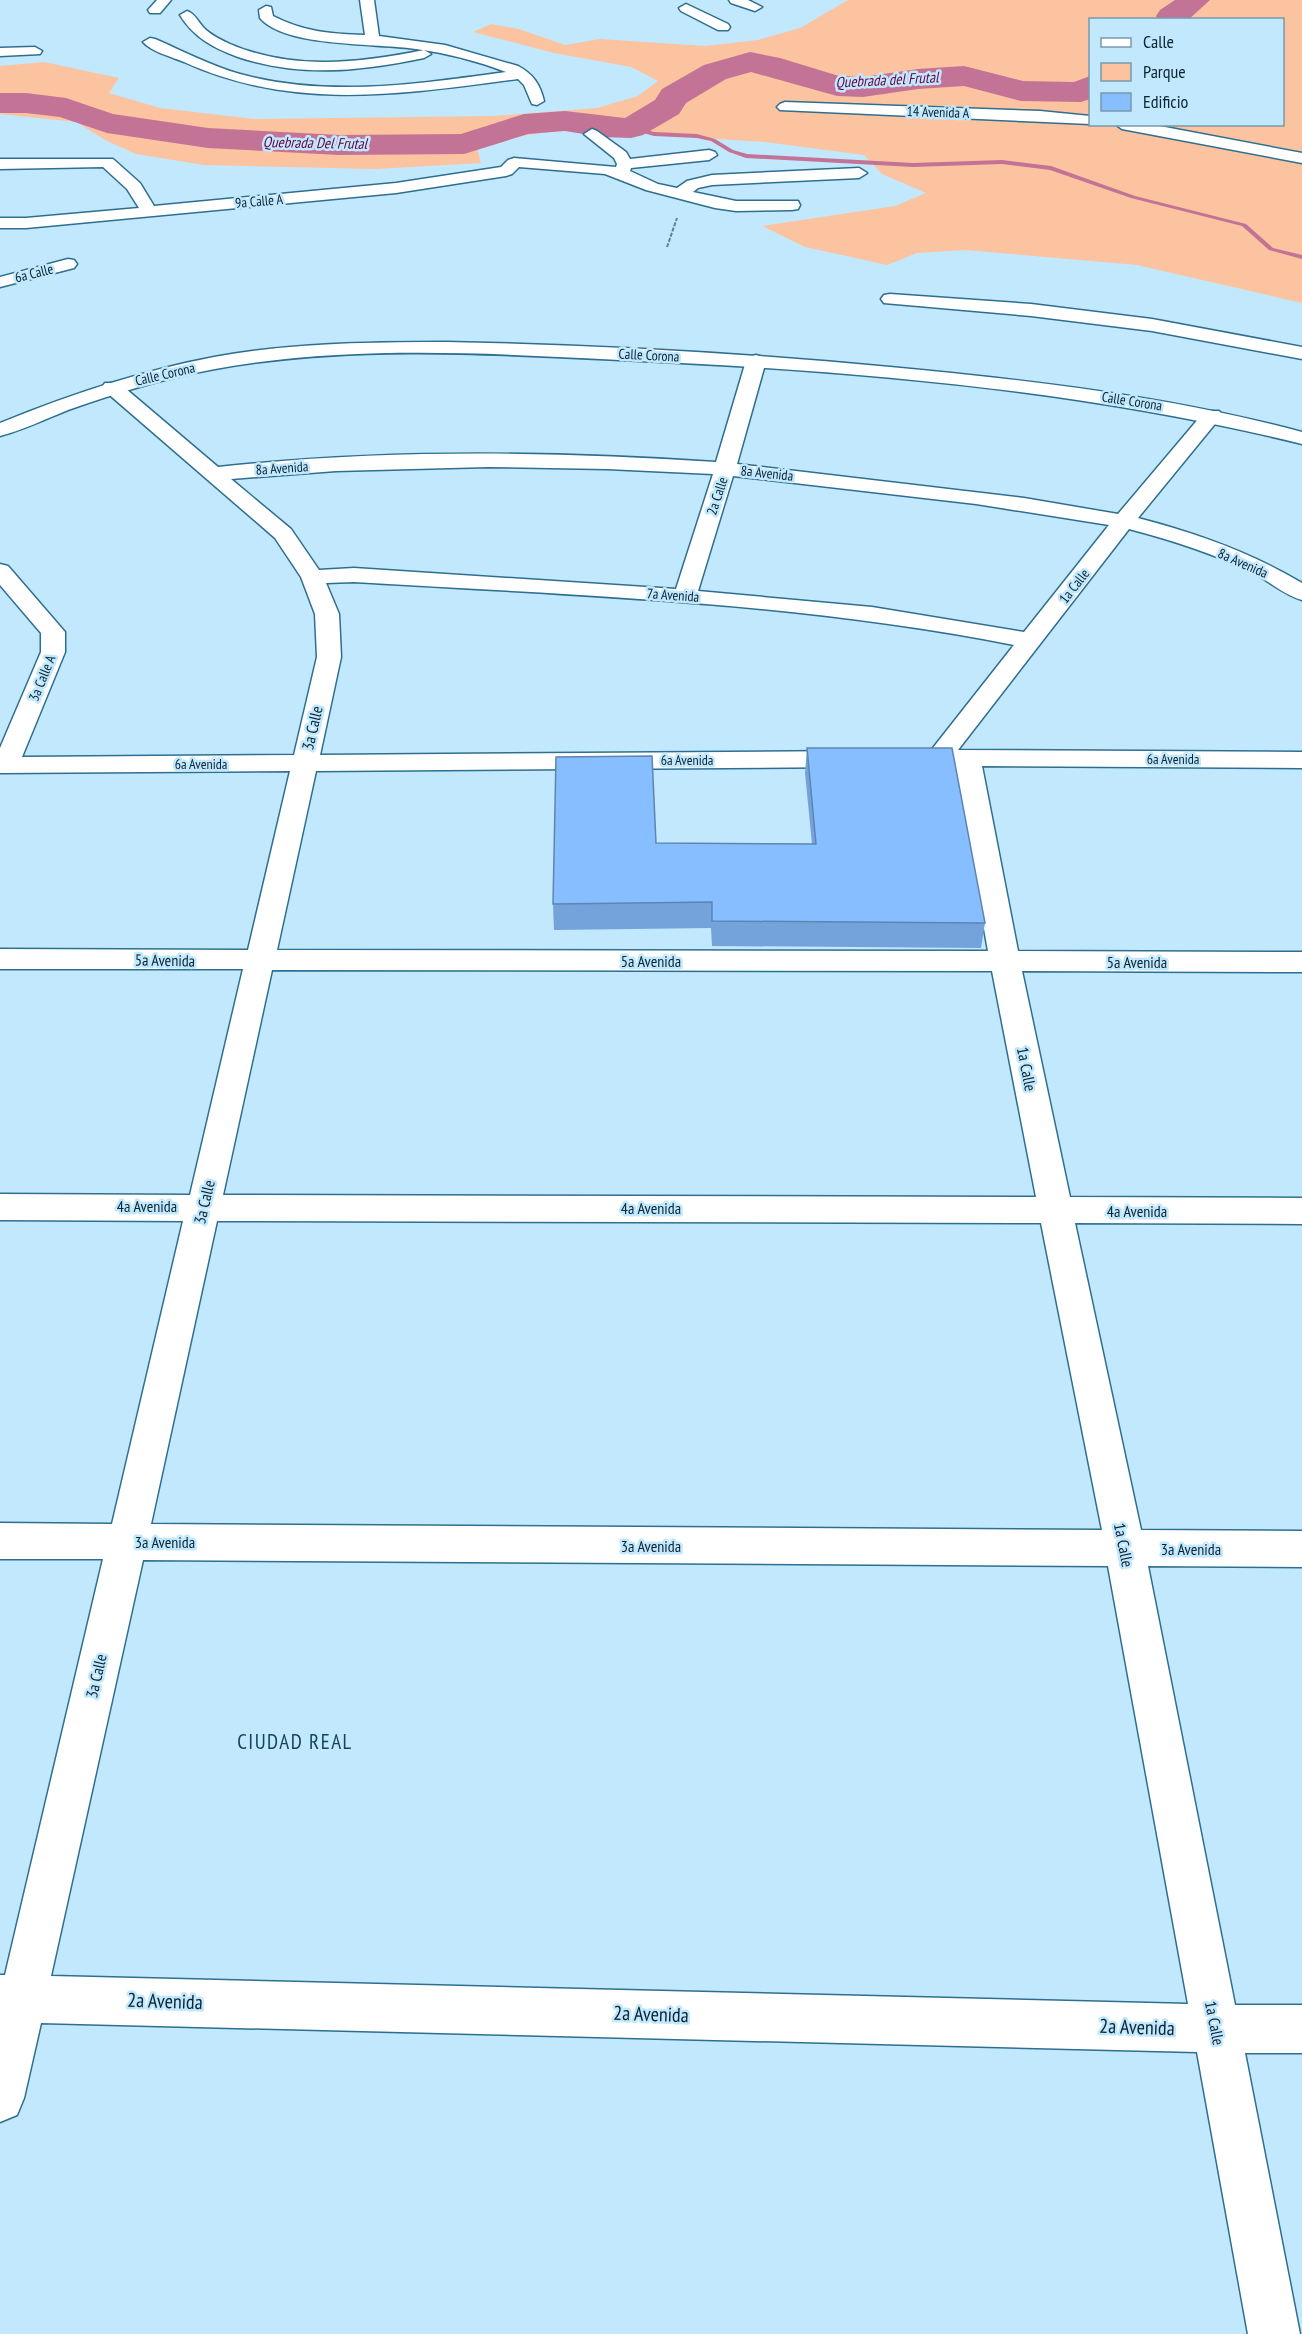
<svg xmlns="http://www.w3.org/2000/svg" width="1302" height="2334" font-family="'PT Sans Narrow',sans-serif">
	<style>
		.green { fill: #fcc3a1; fill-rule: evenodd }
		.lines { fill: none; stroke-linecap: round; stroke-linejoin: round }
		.stream { fill: #c37396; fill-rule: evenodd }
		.river { fill: #c37396; fill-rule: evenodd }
		.minor-casing { stroke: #2e6f8f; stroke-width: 3 }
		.tertiary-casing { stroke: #2e6f8f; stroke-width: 3 }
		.path { stroke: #618293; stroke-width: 2; stroke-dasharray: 4 1.5; stroke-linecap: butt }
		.minor { fill: #fff; fill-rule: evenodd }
		.tertiary { fill: #fff; fill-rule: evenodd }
		.wall { fill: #74a3db }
		.building { fill: #87beff; stroke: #5e85b2; stroke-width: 1.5 }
		.labels { text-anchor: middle; stroke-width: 5; stroke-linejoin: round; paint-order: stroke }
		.far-street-label { font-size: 14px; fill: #092432; stroke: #c2e8fe }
		.far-water-label { font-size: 15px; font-style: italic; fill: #68023f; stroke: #c2e8fe }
		.street-label { font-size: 16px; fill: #092432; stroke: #c2e8fe }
		.near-street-label { font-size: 20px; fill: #092432; stroke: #c2e8fe }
		.near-neighbourhood-label { font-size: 21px; letter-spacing: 1.5px; fill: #12455d; stroke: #c2e8fe }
	</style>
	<rect width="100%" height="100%" fill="#c2e8fe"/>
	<path class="green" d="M848,0H1302V303L1137,265L965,250L917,253L887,265L805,247L762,226L895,206L926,193L882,174L864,155L765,142L658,135L615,120L510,138L477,148L481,163L376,169L204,165L136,154L107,141L76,122L0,114V66L44,62L119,78L109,93L160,108L254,119L494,116L597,108L638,96L658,81L631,67L554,53L473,32L491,24L519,29L565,45L600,39L705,46L758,40L800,28ZM1090,20H1282V124H1090Z"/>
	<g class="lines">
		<polygon class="stream" points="631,126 654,132 697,134 715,139 733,150 747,154 913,163 1002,160 1051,166 1135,196 1246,224 1273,248 1302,255 1302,259 1269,250 1242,226 1131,198 1050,170 1002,164 913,167 746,158 729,152 711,141 697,138 654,136 629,129"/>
		<g class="river">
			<polygon points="1175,0 1210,0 1188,20 1158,20 1156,16 1160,10"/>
			<polygon points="750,52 780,58 839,76 863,77 918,69 964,66 1023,81 1074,82 1090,76 1090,99 1081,102 1021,101 964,86 918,89 863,97 837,96 751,72 726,79 686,103 679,114 643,135 631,138 602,137 565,131 528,134 464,154 339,155 208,148 107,133 60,117 26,113 0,113 0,93 26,93 66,98 113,114 208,128 339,135 461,134 524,114 565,111 625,118 655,100 662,89 704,65"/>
		</g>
		<g class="minor-casing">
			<g id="minor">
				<polygon points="157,0 171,0 160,13 150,13 148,10"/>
				<path d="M360,0H374L379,36L445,45L518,66C533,74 540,84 544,101L537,105L532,104L524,85L518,79C403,94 294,112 184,62C172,57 152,52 143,42L150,38L155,39C183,51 211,66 240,74C328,98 417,84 506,72C477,61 447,53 416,49C378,43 286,48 260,18L259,10L266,6L271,7L273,16C304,32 332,34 365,35Z"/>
				<polygon points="729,0 748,0 762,7 755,11 731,3"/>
				<polygon points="686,4 728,24 730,27 728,30 718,30 681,11 679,8"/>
				<path d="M187,11C195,13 199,24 206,30C213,36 221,40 230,44C293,71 359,63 424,50L431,54L424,58C361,71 300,78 238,57C214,48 194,38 180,15Z"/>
				<polygon points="35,47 42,51 40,54 0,56 0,48"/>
				<polygon points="785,102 1040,111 1090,116 1090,124 780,110 777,107 780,104"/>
				<polygon points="1115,124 1149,124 1302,153 1302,163 1122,129"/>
				<polygon points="592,129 597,131 626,152 630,159 709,150 715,152 717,155 709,160 631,168 630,171 658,184 677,188 687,181 712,175 859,168 867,173 859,178 712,185 698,188 693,192 736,201 798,201 800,205 798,209 792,210 736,211 715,208 646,190 605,174 519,167 512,174 506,176 396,193 26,228 0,228 0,218 26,218 139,208 127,189 103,167 0,169 0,159 113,159 140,183 154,206 396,183 501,167 508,160 514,158 616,167 617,164 614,158 584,134"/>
				<polygon points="68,259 74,260 77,264 74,268 0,287 0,277"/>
				<polygon points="890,294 1031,304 1152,319 1302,347 1302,359 1152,331 1031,316 884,303 881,299 884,295"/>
				<path d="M756,355L763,357L766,361L737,464L1024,498L1118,514L1205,411H1219L1222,415L1219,419L1138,518C1196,533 1250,552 1302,583V600C1284,595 1269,581 1253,573C1213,553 1171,540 1129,529L958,750L1302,752V768L982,766L1018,951L1302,952V972L1022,971L1070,1197L1302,1198V1224L1075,1223L1141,1530L1302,1531V1567L1148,1566L1235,2005H1302V2053H1245L1300,2334H1248L1197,2052L41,2023L24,2098L17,2115L0,2122V1975H5L103,1559H0V1523L112,1524L183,1221L0,1220V1194L190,1195L243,969H0V949L248,950L290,771L0,773V748L41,652V633L0,585V564L8,566L65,632V652L22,757L294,755L317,657L315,614L301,577L275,538L105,391L102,387L105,383H119L218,467C383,449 551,451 716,462L746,361L749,357ZM488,467L607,469L713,474L676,589L354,568L319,570L291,529L231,479L336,471ZM733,476L976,504L1109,525L1024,632L872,607L698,591ZM354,582C574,595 797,602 1014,645L925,758L929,764L955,766L988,951L277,950L316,771L850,767L859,765L863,759L859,753L850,751L320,755L341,657L339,614L326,583ZM272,970L992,971L1036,1197L223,1195ZM217,1221L1041,1223L1102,1530L151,1524ZM143,1560L1108,1566L1188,2004L51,1976Z"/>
			</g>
		</g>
		<g class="tertiary-casing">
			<path id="tertiary" d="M446,342C595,345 743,353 890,367C1029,380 1167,396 1302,432V444C1079,389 848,370 619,360C485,353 347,345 215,369C165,378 116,393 68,410C46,419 23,430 0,436V423C69,395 140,371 214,357C290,343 369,342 446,342Z"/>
		</g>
		<polyline class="path" points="667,247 677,218"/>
		<use href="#minor" class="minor"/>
		<use href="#tertiary" class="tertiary"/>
	</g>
	<polygon class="wall" points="807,748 985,923 981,948 712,946 711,928 554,930 553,904 656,843 812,844 805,773"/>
	<polygon class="building" points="807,748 952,748 985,923 712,921 712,902 553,904 556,757 652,756 656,843 816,844"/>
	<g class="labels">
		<g class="far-street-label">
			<text transform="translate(938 112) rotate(2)" y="5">14 Avenida A</text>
			<text transform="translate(259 201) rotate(-5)" y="5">9a Calle A</text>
			<text transform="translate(34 273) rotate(-14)" y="5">6a Calle</text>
			<text transform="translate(649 355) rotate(3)" y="5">Calle Corona</text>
			<text transform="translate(165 374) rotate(-13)" y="5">Calle Corona</text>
			<text transform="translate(1132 401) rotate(9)" y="5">Calle Corona</text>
			<text transform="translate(282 468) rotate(-4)" y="5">8a Avenida</text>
			<text transform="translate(767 473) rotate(6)" y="5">8a Avenida</text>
			<text transform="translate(717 496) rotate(-72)" y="5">2a Calle</text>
			<text transform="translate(1243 563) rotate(24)" y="5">8a Avenida</text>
			<text transform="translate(1074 586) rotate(-52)" y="5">1a Calle</text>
			<text transform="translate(673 595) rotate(4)" y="5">7a Avenida</text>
			<text transform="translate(42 678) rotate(-68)" y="5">3a Calle A</text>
			<text x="1173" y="764">6a Avenida</text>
			<text x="687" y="765">6a Avenida</text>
			<text x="201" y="769">6a Avenida</text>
		</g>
		<g class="far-water-label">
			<text transform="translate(887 80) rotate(-3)" y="5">Quebrada del Frutal</text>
			<text transform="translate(315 143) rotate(1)" y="5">Quebrada Del Frutal</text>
		</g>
		<g class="street-label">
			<text transform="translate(312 728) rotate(-77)" y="6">3a Calle</text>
			<text transform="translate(165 960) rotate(1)" y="6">5a Avenida</text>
			<text x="651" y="967">5a Avenida</text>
			<text x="1137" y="968">5a Avenida</text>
			<text transform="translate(1027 1069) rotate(79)" y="6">1a Calle</text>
			<text transform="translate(204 1202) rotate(-77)" y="6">3a Calle</text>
			<text x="147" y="1212">4a Avenida</text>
			<text x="651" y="1214">4a Avenida</text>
			<text x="1137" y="1217">4a Avenida</text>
			<text x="165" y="1548">3a Avenida</text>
			<text transform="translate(1124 1545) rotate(79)" y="6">1a Calle</text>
			<text x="651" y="1552">3a Avenida</text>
			<text x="1191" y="1555">3a Avenida</text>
			<text transform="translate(96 1676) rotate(-77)" y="6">3a Calle</text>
			<text transform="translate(1215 2023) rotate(79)" y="6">1a Calle</text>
		</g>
		<g class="near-street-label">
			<text transform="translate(165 2001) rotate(2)" y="7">2a Avenida</text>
			<text transform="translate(651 2014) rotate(2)" y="7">2a Avenida</text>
			<text transform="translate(1137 2027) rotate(2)" y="7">2a Avenida</text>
		</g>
		<g class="near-neighbourhood-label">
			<text x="295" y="1749">CIUDAD REAL</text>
		</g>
	</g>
	<rect x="1089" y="18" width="195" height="108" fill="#c2e8fe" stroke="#789aac" stroke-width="1.5"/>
	<rect x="1101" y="38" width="30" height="9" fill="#ffffff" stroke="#789aac" stroke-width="1.5"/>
	<text x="1143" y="48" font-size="18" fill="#092432">Calle</text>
	<rect x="1101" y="63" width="30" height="18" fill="#fcc3a1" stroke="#789aac" stroke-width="1.5"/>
	<text x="1143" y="78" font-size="18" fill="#092432">Parque</text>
	<rect x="1101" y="93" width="30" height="18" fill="#87beff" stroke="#789aac" stroke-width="1.5"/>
	<text x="1143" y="108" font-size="18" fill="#092432">Edificio</text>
</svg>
